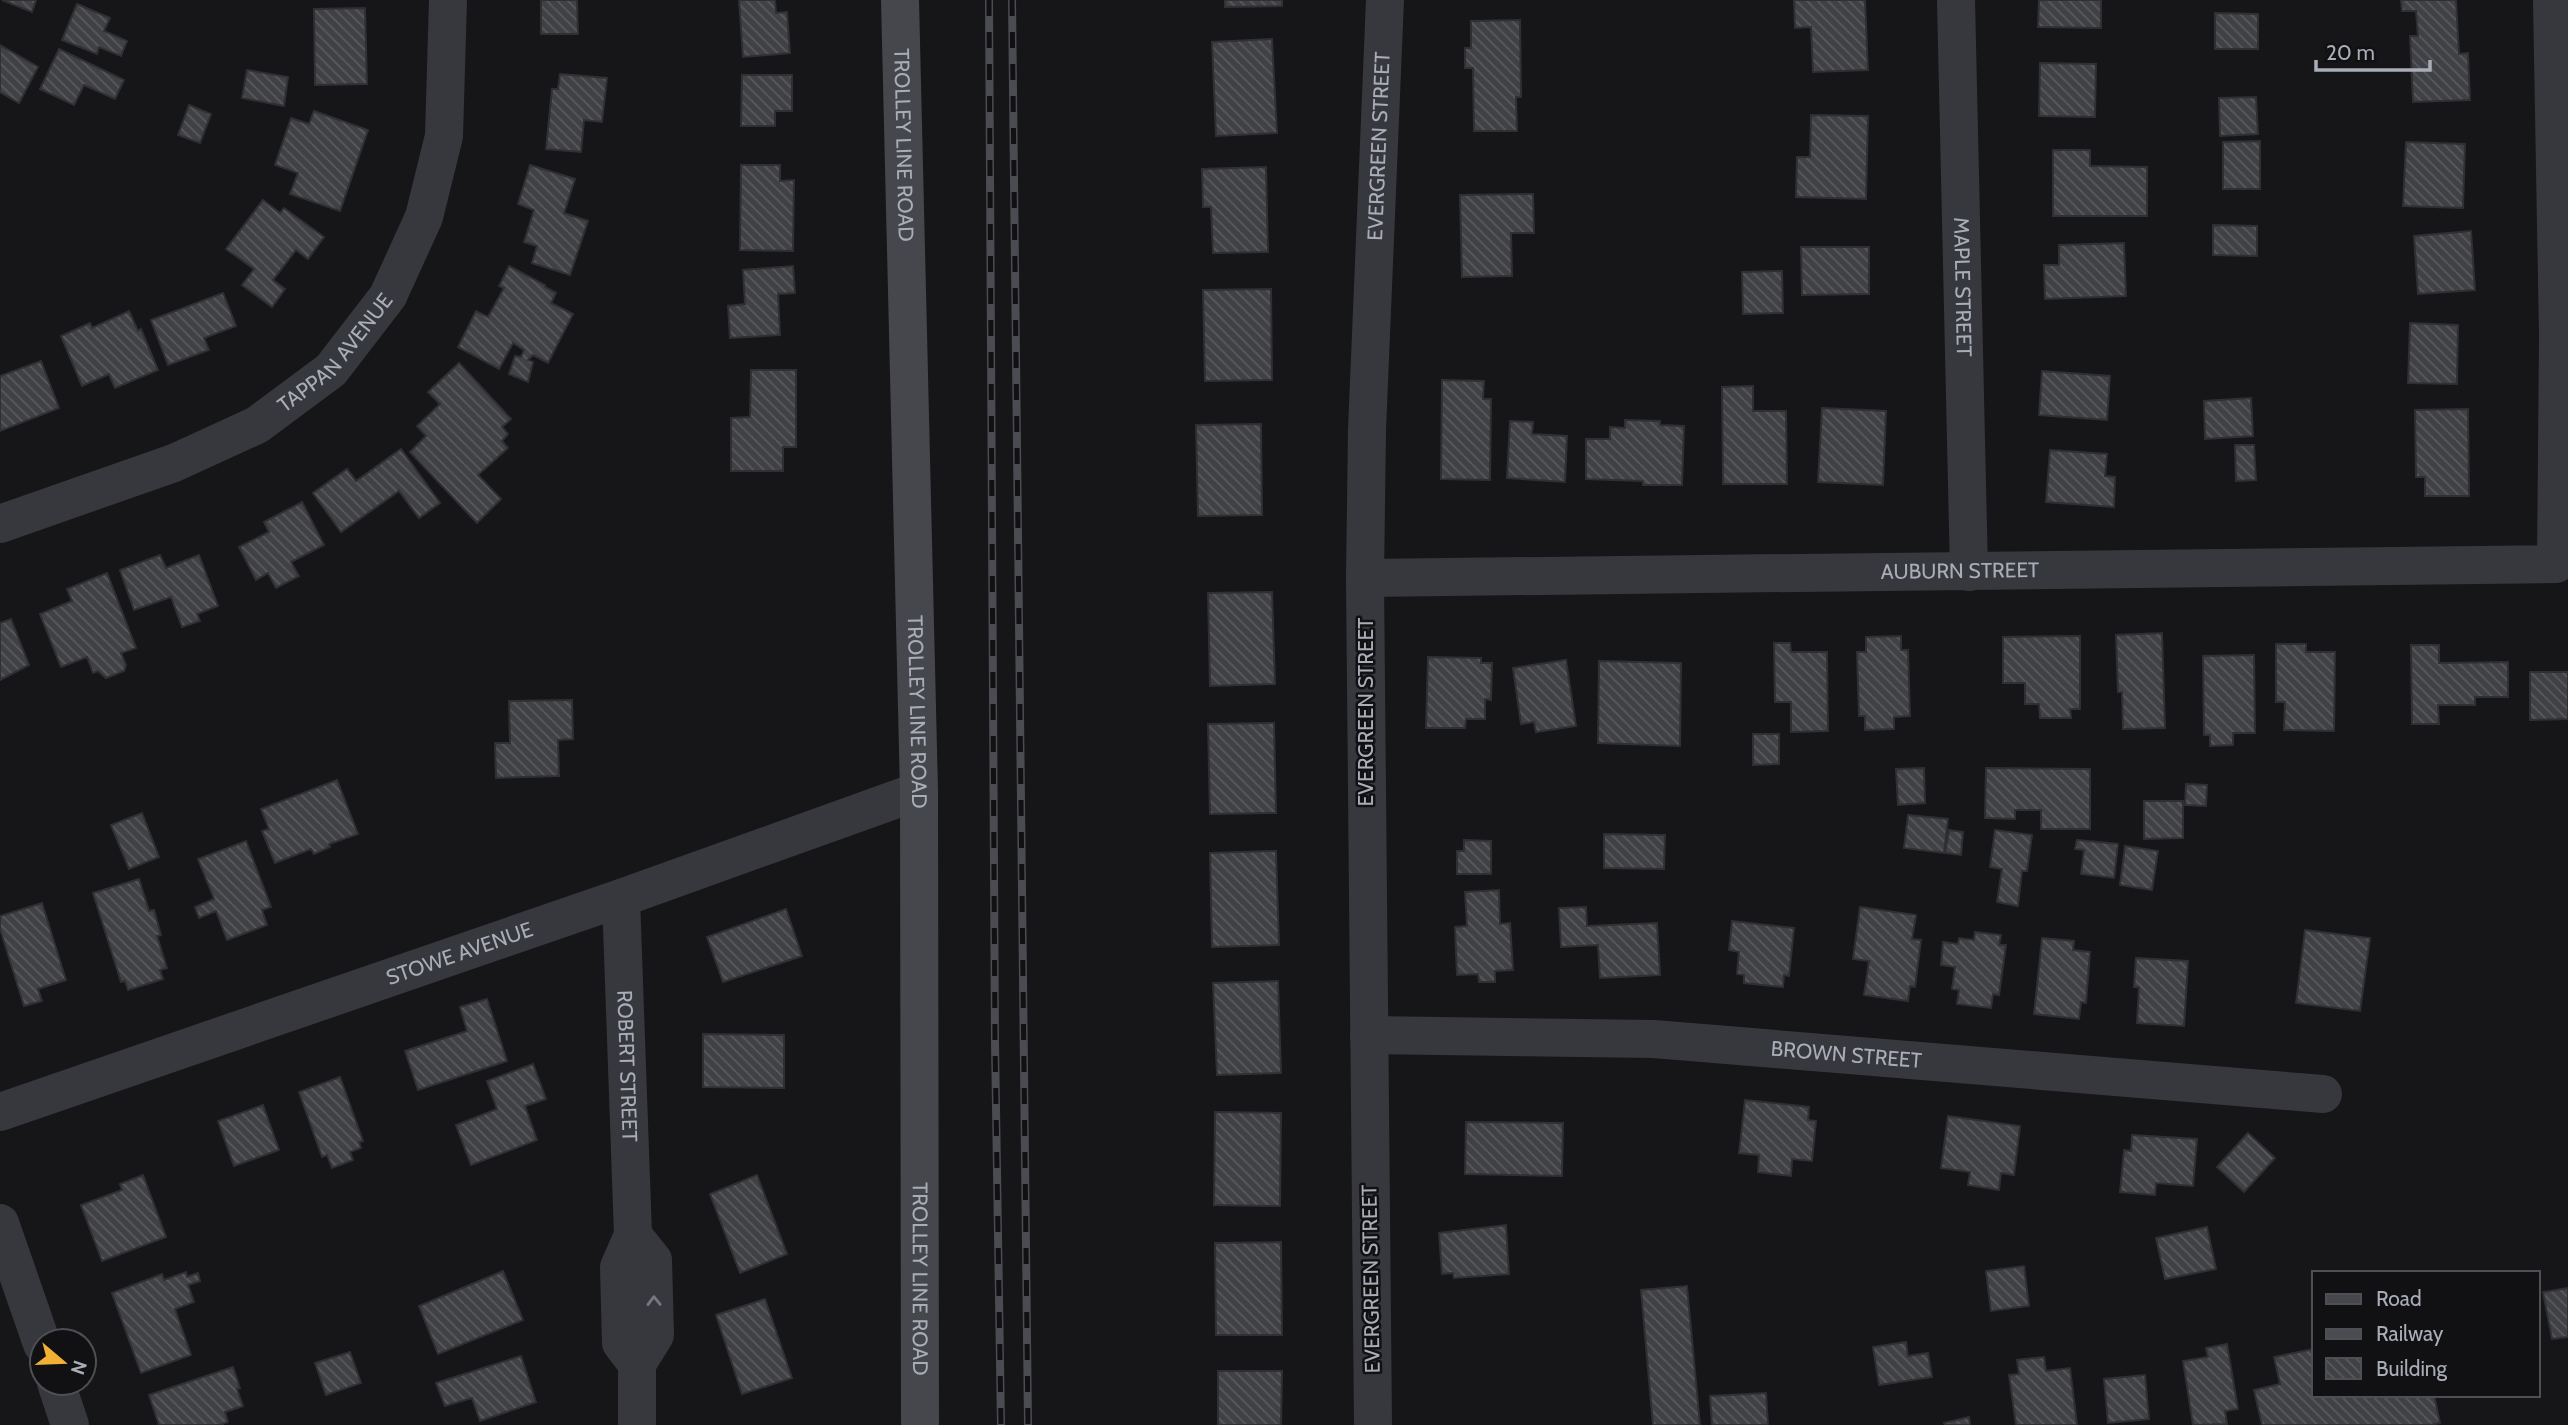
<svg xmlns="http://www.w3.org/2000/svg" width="2568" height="1425" font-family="Cabin,sans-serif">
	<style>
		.building { fill: url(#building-back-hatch); stroke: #303034; stroke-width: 2 }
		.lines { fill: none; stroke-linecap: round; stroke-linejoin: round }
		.minor { stroke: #37383d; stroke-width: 38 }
		.secondary { stroke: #45474d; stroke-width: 38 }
		.rail-casing { stroke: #4a4c52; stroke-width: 8 }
		.rail { stroke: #111113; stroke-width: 5; stroke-dasharray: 16; stroke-linecap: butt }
		.oneway { stroke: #757881 }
		.labels { text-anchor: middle; stroke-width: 5; stroke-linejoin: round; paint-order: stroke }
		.street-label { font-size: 21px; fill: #a8adb8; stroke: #111113 }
	</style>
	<defs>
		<pattern id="building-back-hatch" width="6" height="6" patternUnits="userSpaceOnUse" patternTransform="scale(1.75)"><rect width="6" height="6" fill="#404145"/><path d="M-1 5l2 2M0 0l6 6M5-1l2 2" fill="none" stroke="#595a5e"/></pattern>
	</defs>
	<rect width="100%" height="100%" fill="#161618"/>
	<g class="building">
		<polygon points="2,0 36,0 32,12"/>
		<polygon points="541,0 577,0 578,34 541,34"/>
		<polygon points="739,0 775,0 776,13 787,12 790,53 743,57"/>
		<polygon points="1225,0 1282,0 1282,6 1225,7"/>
		<polygon points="1794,0 1865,0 1868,70 1813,72 1811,27 1795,28"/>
		<polygon points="2039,0 2101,0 2101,28 2038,27"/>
		<polygon points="2401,0 2456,0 2459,54 2468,53 2470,100 2413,102 2410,36 2418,36 2416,11 2402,11"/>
		<polygon points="77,4 110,18 104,31 127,41 121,56 99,47 97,54 62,40"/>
		<polygon points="365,8 367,84 315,85 314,9"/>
		<polygon points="2215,13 2258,14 2258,49 2215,49"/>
		<polygon points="1520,20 1521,97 1516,97 1517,131 1474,131 1473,68 1465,68 1465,48 1471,48 1471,21"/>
		<polygon points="1272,39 1277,133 1216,136 1212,42"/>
		<polygon points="0,45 38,67 19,103 0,92"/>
		<polygon points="59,49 124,80 115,99 84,85 74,105 40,89"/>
		<polygon points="2040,63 2096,64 2095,117 2039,116"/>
		<polygon points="247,70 288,77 284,106 242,98"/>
		<polygon points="560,74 607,78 602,122 584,120 581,152 546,149 552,89 558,89"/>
		<polygon points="742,75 792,75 792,111 775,111 775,126 741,126"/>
		<polygon points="2256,97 2258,134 2220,136 2219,98"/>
		<polygon points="189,105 211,114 200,143 178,135"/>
		<polygon points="314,111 368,130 340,211 290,194 298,173 275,165 291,118 309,124"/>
		<polygon points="1811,115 1868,116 1866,199 1796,197 1797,157 1810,157"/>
		<polygon points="2260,141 2260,189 2223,189 2223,142"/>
		<polygon points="2406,142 2465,144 2463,208 2403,206"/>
		<polygon points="2053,150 2090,150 2090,166 2147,167 2147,216 2053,216"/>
		<polygon points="530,165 575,179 564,213 588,221 570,275 532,263 537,246 524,242 534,210 518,204"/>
		<polygon points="741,165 780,165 780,181 794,180 793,251 740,250"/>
		<polygon points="1266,167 1268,252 1213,253 1211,207 1203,207 1202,169"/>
		<polygon points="1533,194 1534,233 1511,233 1512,276 1462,277 1460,195"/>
		<polygon points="263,200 280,213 284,208 324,237 308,259 296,250 273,280 285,289 272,307 242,285 254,269 226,249"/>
		<polygon points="2213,225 2257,226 2257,256 2213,255"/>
		<polygon points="2471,231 2475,290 2418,294 2414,236"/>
		<polygon points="2124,243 2126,296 2045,299 2044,265 2059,265 2059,245"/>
		<polygon points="1801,247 1869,247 1869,294 1802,295"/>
		<polygon points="509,266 545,285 545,287 556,293 551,303 573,314 548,363 533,355 528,360 533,362 528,382 509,374 515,356 521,357 524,350 513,343 499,369 458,347 476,311 488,317 504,288 499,286"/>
		<polygon points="793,266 795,293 778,294 780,335 730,338 728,306 745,304 743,270"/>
		<polygon points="1782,271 1783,313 1743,314 1742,272"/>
		<polygon points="1271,289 1272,380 1205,381 1203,290"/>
		<polygon points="223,293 236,326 204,338 209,350 168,365 151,320"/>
		<polygon points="129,311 138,331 141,329 158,370 115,388 109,374 82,386 61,336 90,323 92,328"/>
		<polygon points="2410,323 2458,325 2457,384 2408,383"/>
		<polygon points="41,361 59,408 0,431 0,376"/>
		<polygon points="459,363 511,419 502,427 508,434 502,441 508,448 478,475 501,499 477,523 410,452 426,436 417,426 440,404 428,392"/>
		<polygon points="751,370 796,370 796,447 783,447 783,471 731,471 731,418 750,417"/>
		<polygon points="2042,371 2110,376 2107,420 2039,415"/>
		<polygon points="1442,380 1484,381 1483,399 1491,399 1490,480 1441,479"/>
		<polygon points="1753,386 1753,411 1786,411 1787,484 1723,484 1722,387"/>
		<polygon points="2251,398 2253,436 2205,439 2204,401"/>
		<polygon points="1822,408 1886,411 1883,485 1818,482"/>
		<polygon points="2468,409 2469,496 2425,496 2425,477 2416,477 2415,410"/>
		<polygon points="1625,420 1660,421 1660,425 1684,426 1682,485 1643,485 1643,481 1586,479 1586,439 1610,439 1610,427 1625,428"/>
		<polygon points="1510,421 1533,422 1532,434 1567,436 1565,482 1507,478"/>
		<polygon points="1261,424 1262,515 1198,516 1196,425"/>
		<polygon points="2235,445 2254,445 2256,480 2236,481"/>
		<polygon points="401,449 440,503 419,518 399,491 341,532 313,493 347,469 356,481"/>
		<polygon points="2050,450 2107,454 2105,476 2115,477 2114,507 2046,502"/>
		<polygon points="302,502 324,545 291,562 299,576 276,588 268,573 256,580 239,547 269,532 264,522"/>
		<polygon points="160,555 166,568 199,555 218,606 197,614 200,621 182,627 171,597 134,610 120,570"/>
		<polygon points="107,573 136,648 121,653 126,665 124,671 106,678 98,671 93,673 87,657 61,667 40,614 72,601 67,589"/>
		<polygon points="1272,592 1275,684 1210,686 1208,593"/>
		<polygon points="11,619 29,665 0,680 0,623"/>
		<polygon points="2162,633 2165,728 2123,729 2122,692 2118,692 2116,635"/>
		<polygon points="1901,636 1901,650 1908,650 1910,716 1894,717 1894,729 1865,730 1865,716 1859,716 1857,652 1866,652 1866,637"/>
		<polygon points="2080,636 2080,709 2070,709 2071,718 2040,718 2039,704 2025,704 2025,683 2003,683 2003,637"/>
		<polygon points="1774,643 1790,643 1791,652 1827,652 1828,731 1791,732 1791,702 1775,702"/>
		<polygon points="2276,644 2306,644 2306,652 2335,652 2334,731 2284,730 2285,702 2276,702"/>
		<polygon points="2411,645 2439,645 2439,663 2508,662 2508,697 2475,697 2475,705 2438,705 2439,724 2412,724"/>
		<polygon points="2254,655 2255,733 2233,733 2233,745 2210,746 2210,735 2204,735 2203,656"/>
		<polygon points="1428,657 1481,658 1481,663 1492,663 1491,700 1485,699 1485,719 1466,719 1465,728 1426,728"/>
		<polygon points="1566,660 1576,726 1536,732 1534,722 1521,724 1513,668"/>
		<polygon points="1599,661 1681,663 1680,746 1598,743"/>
		<polygon points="2530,672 2568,672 2568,719 2530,720"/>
		<polygon points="572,700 573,739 558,740 559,776 496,778 495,743 510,743 509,701"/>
		<polygon points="1274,723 1276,813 1210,814 1208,724"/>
		<polygon points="1753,734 1779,734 1779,764 1753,765"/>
		<polygon points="1924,768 1925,803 1898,805 1896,769"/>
		<polygon points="1986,768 2090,769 2090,829 2041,829 2041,810 2015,810 2015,819 1985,818"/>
		<polygon points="337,780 358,834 329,844 330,847 314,854 311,849 275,863 262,831 269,829 261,809"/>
		<polygon points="2186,784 2207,785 2206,806 2185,805"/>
		<polygon points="2144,801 2183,801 2183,838 2144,839"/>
		<polygon points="142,813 159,857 129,869 111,825"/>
		<polygon points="1908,815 1948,819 1944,853 1904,848"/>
		<polygon points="1949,830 1963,832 1961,855 1945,853"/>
		<polygon points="1995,830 2032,835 2027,871 2022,871 2018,906 1997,902 2002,869 1990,867"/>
		<polygon points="1604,834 1665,835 1664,869 1604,868"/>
		<polygon points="1464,840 1491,841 1491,874 1457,874 1457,851 1464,851"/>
		<polygon points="2077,840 2118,844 2114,878 2081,874 2084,850 2075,849"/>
		<polygon points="246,841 271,907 262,910 267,925 227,940 216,911 199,918 195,907 214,899 198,859"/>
		<polygon points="2125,846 2158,851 2152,890 2120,885"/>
		<polygon points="1276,851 1279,945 1212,947 1210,853"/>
		<polygon points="139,879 149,911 154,910 161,935 157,936 167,968 160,970 163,979 128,990 125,981 121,982 93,893"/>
		<polygon points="1499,890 1500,924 1510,923 1513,970 1495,971 1495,982 1479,982 1478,974 1457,975 1455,927 1467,926 1465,892"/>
		<polygon points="42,903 66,980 38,989 42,1001 24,1006 0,929 0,916"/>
		<polygon points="1586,907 1587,926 1657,923 1660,975 1600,978 1598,945 1561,947 1559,908"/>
		<polygon points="1860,907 1916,915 1912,939 1921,940 1915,987 1910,986 1908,1001 1864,995 1869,961 1853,959"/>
		<polygon points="786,909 802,956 723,982 707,937"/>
		<polygon points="1732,921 1794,928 1789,976 1784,975 1783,987 1744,983 1744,975 1737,974 1739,952 1729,950"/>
		<polygon points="2305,930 2370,938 2360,1011 2296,1003"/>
		<polygon points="1975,932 2001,935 1999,945 2006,945 1999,995 1993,994 1991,1008 1957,1004 1959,990 1952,989 1955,967 1941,965 1943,942 1958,944 1959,938 1974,940"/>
		<polygon points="2042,938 2074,941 2073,950 2090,952 2086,1003 2081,1002 2079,1019 2034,1014"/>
		<polygon points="2136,958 2188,961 2184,1026 2137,1023 2139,987 2134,987"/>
		<polygon points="1278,981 1281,1073 1217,1075 1213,983"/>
		<polygon points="487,999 507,1061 418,1090 405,1051 467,1031 460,1007"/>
		<polygon points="703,1034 784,1035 784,1088 703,1087"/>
		<polygon points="533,1064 546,1099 525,1106 537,1140 471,1165 456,1125 497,1109 487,1081"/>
		<polygon points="340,1077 363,1141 359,1142 361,1148 350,1152 353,1160 332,1168 327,1155 322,1157 299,1092"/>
		<polygon points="1745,1100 1809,1107 1808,1120 1816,1121 1812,1161 1792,1159 1791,1176 1758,1172 1759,1155 1739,1153"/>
		<polygon points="263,1105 279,1150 234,1166 218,1121"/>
		<polygon points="1215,1112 1281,1113 1280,1206 1214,1205"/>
		<polygon points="1948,1116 2020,1126 2014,1175 2001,1173 1999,1190 1968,1185 1970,1172 1941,1168"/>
		<polygon points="1466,1122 1563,1123 1562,1176 1465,1174"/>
		<polygon points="2248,1133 2275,1158 2244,1192 2217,1167"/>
		<polygon points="2132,1135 2197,1139 2193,1186 2156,1183 2155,1195 2120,1192 2124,1150 2131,1151"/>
		<polygon points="143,1175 166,1237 102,1261 81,1205 122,1190 120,1184"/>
		<polygon points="757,1175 787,1254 740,1273 710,1194"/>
		<polygon points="1506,1225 1509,1274 1454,1278 1453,1273 1442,1274 1439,1233"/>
		<polygon points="2207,1227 2216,1269 2165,1279 2156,1238"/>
		<polygon points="1281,1242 1282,1335 1216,1335 1215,1243"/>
		<polygon points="2024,1266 2029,1306 1991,1311 1986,1271"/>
		<polygon points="503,1271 523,1320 438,1354 419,1306"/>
		<polygon points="186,1272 187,1277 198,1273 200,1281 188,1285 194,1302 175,1309 191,1355 141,1373 112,1293 162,1274 164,1280"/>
		<polygon points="1687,1286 1700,1425 1653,1425 1641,1290"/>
		<polygon points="2568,1288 2568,1337 2552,1339 2543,1292"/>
		<polygon points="765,1299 792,1378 742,1394 716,1315"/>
		<polygon points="1906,1342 1908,1356 1928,1353 1932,1377 1879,1385 1873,1347"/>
		<polygon points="2227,1344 2238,1409 2225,1411 2227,1424 2193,1425 2183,1361 2208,1357 2206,1348"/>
		<polygon points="2314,1349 2314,1395 2434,1395 2440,1423 2430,1425 2262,1425 2254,1390 2280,1384 2274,1357"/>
		<polygon points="350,1352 361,1383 326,1395 315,1363"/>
		<polygon points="521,1356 536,1402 480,1421 472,1398 445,1406 436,1383"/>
		<polygon points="2044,1357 2046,1371 2070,1368 2077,1425 2016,1425 2009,1375 2019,1374 2017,1360"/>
		<polygon points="233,1367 240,1388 237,1389 243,1406 225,1412 228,1422 220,1425 159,1425 149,1395"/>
		<polygon points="1218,1371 1282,1371 1281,1425 1218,1425"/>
		<polygon points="2145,1375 2149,1419 2108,1423 2104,1379"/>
		<polygon points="1766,1393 1768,1425 1712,1425 1710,1396"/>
		<polygon points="1969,1417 1970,1425 1945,1425 1944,1423"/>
	</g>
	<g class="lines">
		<g class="minor">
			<path id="s1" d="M1956,0L1969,572"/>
			<path id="s2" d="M0,524L174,463L257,425L331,370L388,296L424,217L444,136L448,0"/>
			<path id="s3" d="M1365,578L2556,564L2558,336L2552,0"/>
			<path id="s4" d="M621,898L633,1235L619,1267L621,1343L637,1364"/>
			<path id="s5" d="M1369,1035L1654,1039L2323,1094"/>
			<path id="s6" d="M0,1112L621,898L919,791"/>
			<polyline points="0,1223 42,1344"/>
			<polyline points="633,1235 653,1260 655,1335 637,1364 637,1425"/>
			<polyline points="56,1383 70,1425"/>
			<path id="s7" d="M1373,1425L1365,578L1367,430L1385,0"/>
		</g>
		<path class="secondary" id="s8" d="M900,0L919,791L920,1425"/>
		<g class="rail-casing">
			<g id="rail">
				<polyline points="989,0 995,1043 1001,1425"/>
				<polyline points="1012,0 1028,1425"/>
			</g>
		</g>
		<use href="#rail" class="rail"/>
	</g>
	<defs><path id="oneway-chevron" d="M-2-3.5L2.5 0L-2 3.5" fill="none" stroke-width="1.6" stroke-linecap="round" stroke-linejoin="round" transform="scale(1.75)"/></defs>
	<use class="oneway" href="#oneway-chevron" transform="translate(654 1301) rotate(-91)"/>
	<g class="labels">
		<g class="street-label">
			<text dy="7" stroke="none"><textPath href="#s8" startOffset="145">TROLLEY LINE ROAD</textPath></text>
			<text dy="7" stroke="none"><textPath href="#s7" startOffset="1279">EVERGREEN STREET</textPath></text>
			<text dy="7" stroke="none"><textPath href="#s1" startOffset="287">MAPLE STREET</textPath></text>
			<text dy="7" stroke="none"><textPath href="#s2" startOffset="383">TAPPAN AVENUE</textPath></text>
			<text dy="7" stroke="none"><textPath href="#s3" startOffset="595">AUBURN STREET</textPath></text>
			<text dy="7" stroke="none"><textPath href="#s8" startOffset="712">TROLLEY LINE ROAD</textPath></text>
			<text transform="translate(1366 712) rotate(-90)" y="7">EVERGREEN STREET</text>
			<text dy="7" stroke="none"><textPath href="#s6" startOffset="486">STOWE AVENUE</textPath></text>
			<text dy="7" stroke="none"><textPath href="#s5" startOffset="478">BROWN STREET</textPath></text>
			<text dy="7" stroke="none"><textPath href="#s4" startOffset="168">ROBERT STREET</textPath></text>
			<text dy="7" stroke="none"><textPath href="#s8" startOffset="1279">TROLLEY LINE ROAD</textPath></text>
			<text transform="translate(1371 1279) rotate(-91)" y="7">EVERGREEN STREET</text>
		</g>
	</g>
	<rect x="2312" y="1271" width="228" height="126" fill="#111113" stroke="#4d4f55" stroke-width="2"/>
	<rect x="2326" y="1294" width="35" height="10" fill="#45474d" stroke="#4d4f55" stroke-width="2"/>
	<text x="2376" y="1306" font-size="21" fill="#a8adb8">Road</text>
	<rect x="2326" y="1329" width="35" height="10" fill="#4a4c52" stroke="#4d4f55" stroke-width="2"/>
	<text x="2376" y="1341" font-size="21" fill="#a8adb8">Railway</text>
	<rect x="2326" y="1358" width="35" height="21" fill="url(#building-back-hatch)" stroke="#4d4f55" stroke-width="2"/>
	<text x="2376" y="1376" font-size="21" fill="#a8adb8">Building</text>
	<g transform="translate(63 1362) rotate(109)"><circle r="33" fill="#111113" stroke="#4d4f55" stroke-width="2"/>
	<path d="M0-5L12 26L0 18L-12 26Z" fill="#f2b134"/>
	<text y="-10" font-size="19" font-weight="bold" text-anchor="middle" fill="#a8adb8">N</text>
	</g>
	<path d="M2316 60v10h114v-10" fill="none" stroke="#a8adb8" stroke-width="3.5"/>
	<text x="2326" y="60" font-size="21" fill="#a8adb8" stroke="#111113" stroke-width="5" paint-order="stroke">20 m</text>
</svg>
